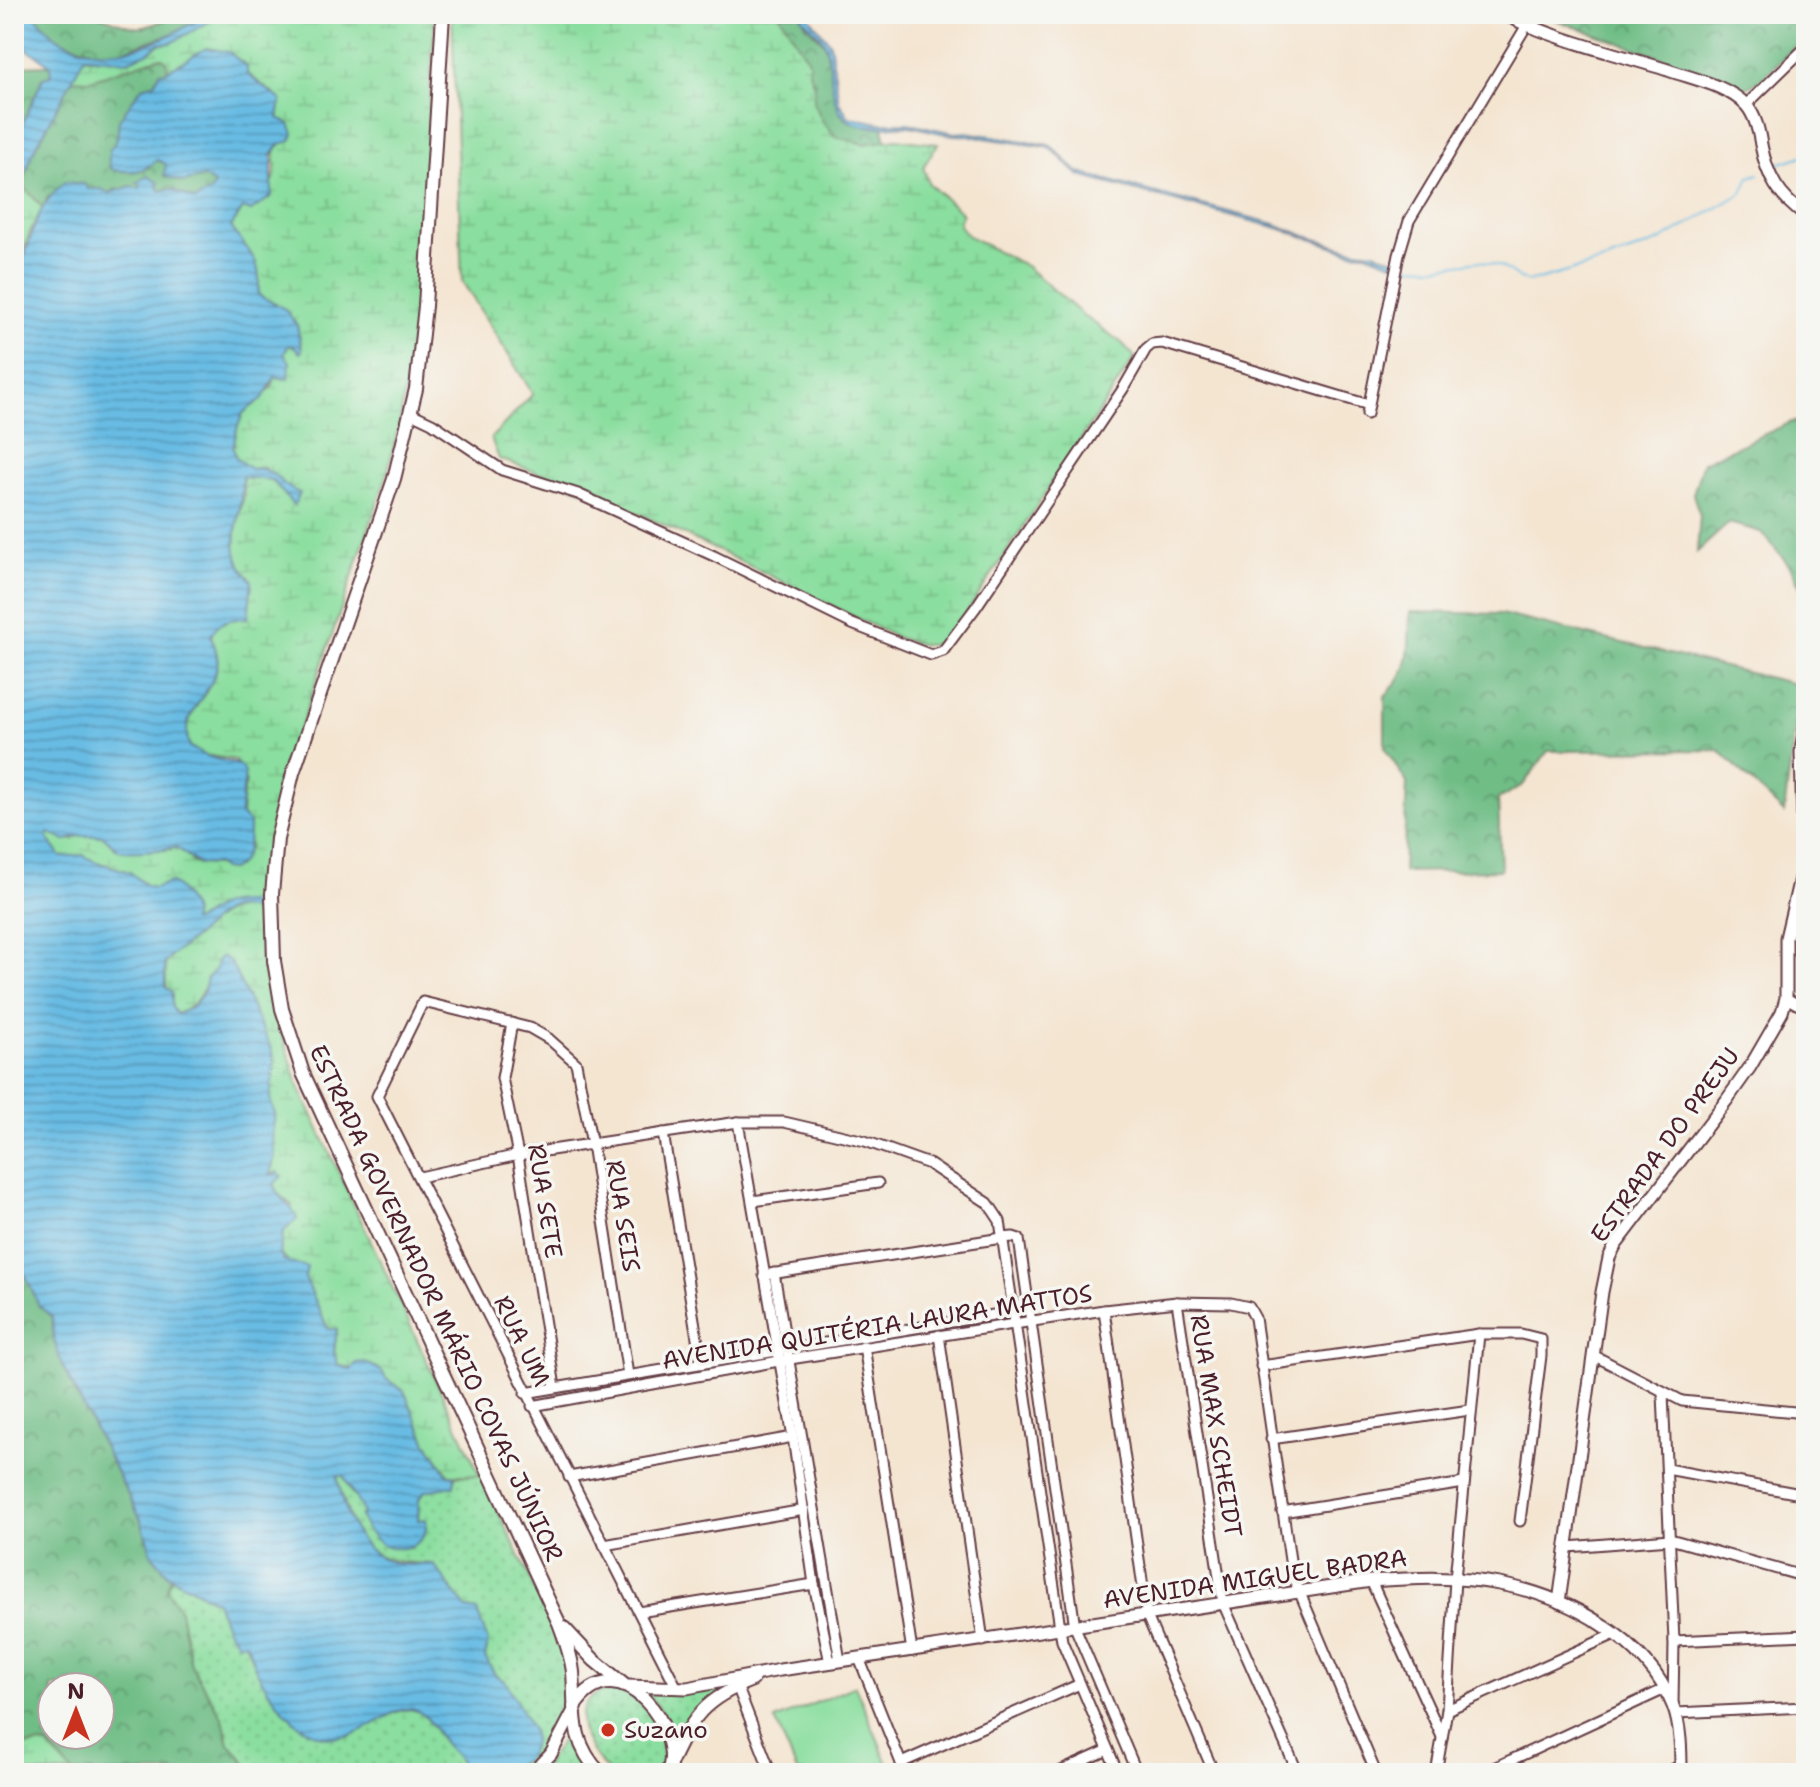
<svg xmlns="http://www.w3.org/2000/svg" width="1820" height="1787" font-family="'Shantell Sans',sans-serif">
	<style>
		.grass { fill: url(#grass-dots); stroke: #6a7e65; stroke-width: 2 }
		.forest { fill: url(#forest-crowns); stroke: #5c6e58; stroke-width: 2; fill-rule: evenodd }
		.wetland { fill: url(#wetland-marsh); stroke: #6a7e65; stroke-width: 2 }
		.pitch { fill: #8ade9f; stroke: #6a7e65; stroke-width: 2 }
		.water { fill: url(#water-rules); stroke: #596e88; stroke-width: 2 }
		.lines { fill: none; stroke-linecap: round; stroke-linejoin: round }
		.stream { stroke: #68bce4; stroke-width: 2 }
		.minor-casing { stroke: #643d44; stroke-width: 13 }
		.major-casing { stroke: #643d44; stroke-width: 15 }
		.highway-casing { stroke: #643d44; stroke-width: 16 }
		.minor { stroke: #fff; stroke-width: 9 }
		.major { stroke: #fff; stroke-width: 11 }
		.highway { stroke: #fff; stroke-width: 12 }
		.poi-dot { fill: #c8321e; stroke: #f6f6f2; stroke-width: 3 }
		.labels { text-anchor: middle; stroke-width: 7; stroke-linejoin: round; paint-order: stroke }
		.street-label { font-size: 24px; fill: #4a1f2b; stroke: #f6f6f2 }
		.poi-label { font-size: 24px; fill: #4a1f2b; stroke: #f6f6f2; text-anchor: start }
	</style>
	<defs>
		<pattern id="grass-dots" width="8" height="8" patternUnits="userSpaceOnUse" patternTransform="scale(2)"><rect width="8" height="8" fill="#8ade9f"/><path d="M2 2h.1M6 6h.1" fill="none" stroke="#79be89" stroke-width="1.8" stroke-linecap="round"/></pattern>
		<pattern id="forest-crowns" width="20" height="18" patternUnits="userSpaceOnUse" patternTransform="scale(2)"><rect width="20" height="18" fill="#6fbd86"/><path d="M2 6a3 3 0 1 1 6 0M12 15a3 3 0 1 1 6 0" fill="none" stroke="#5d996e"/></pattern>
		<pattern id="wetland-marsh" width="20" height="14" patternUnits="userSpaceOnUse" patternTransform="scale(2)"><rect width="20" height="14" fill="#8ade9f"/><path d="M1 5h8M5 5V1M11 12h8M15 12V8" fill="none" stroke="#79be89"/></pattern>
		<pattern id="water-rules" width="6" height="5" patternUnits="userSpaceOnUse" patternTransform="scale(2)"><rect width="6" height="5" fill="#68bce4"/><path d="M0 2.5h6" fill="none" stroke="#5898b9"/></pattern>
	</defs>
	<rect width="100%" height="100%" fill="#f6f6f2"/>
	<filter id="ink" filterUnits="userSpaceOnUse"><feTurbulence type="fractalNoise" baseFrequency=".0125" numOctaves="2"/><feDisplacementMap in="SourceGraphic" scale="16" xChannelSelector="R" yChannelSelector="G"/><feConvolveMatrix kernelMatrix="1 2 1 2 8 2 1 2 1" color-interpolation-filters="sRGB"/></filter>
	<filter id="wash" filterUnits="userSpaceOnUse"><feTurbulence type="fractalNoise" baseFrequency=".006" numOctaves="4" result="noise"/><feDisplacementMap in="SourceGraphic" scale="32" xChannelSelector="R" yChannelSelector="G"/><feGaussianBlur stdDeviation="1.8" result="paint"/><feColorMatrix in="noise" values="0 0 0 0 0 0 0 0 0 0 0 0 0 0 0 0 0 1.4 0 .05"/><feComposite in="paint" operator="in"/></filter>
	<g filter="url(#wash)">
		<rect width="100%" height="100%" fill="#f4e5d1"/>
		<g class="grass">
			<path d="M343,1475L352,1494L359,1500L363,1513L410,1548L418,1521L419,1499L425,1491L454,1486L455,1476L480,1475C501,1517 522,1559 541,1603C551,1626 565,1652 566,1678C568,1701 560,1723 549,1743C540,1759 526,1773 507,1773L520,1765L506,1682L495,1675L485,1657L488,1642L477,1611L467,1609L433,1564C357,1563 357,1541 336,1476Z"/>
			<path d="M171,1577L216,1601L227,1629L245,1642L254,1664L348,1737C365,1730 401,1702 419,1711C429,1717 436,1732 443,1742C451,1752 464,1758 461,1773H255L229,1744L223,1719L191,1665L180,1612L167,1589Z"/>
			<polygon points="730,1683 676,1744 665,1715 645,1691"/>
			<path d="M608,1689C613,1690 621,1690 626,1693C650,1705 675,1748 659,1773H610C585,1749 561,1704 608,1689Z"/>
			<polygon points="569,1730 577,1751 592,1773 539,1773"/>
		</g>
		<g class="forest">
			<path d="M32,14C50,14 81,10 97,15C139,28 132,35 176,15L180,22L196,14H211L171,34L115,53H101L58,40Z"/>
			<path d="M779,14H800L807,26L825,44L840,113C851,126 867,126 883,127L886,141L865,144L836,137L823,122L814,103V86L809,72V61Z"/>
			<polygon points="1550,14 1806,14 1806,35 1762,79 1747,88 1550,18"/>
			<path d="M160,57L166,60L168,71L160,72L154,84L142,87C114,127 112,125 130,172L140,170L157,160L167,164L165,176L183,182L204,177L214,184L212,190L195,200L171,189L160,191L157,187L142,185L139,189H116L109,193L88,189L48,197L43,208L22,185L32,155L72,79L90,80Z"/>
			<polygon points="51,65 51,76 43,78 14,142 14,66"/>
			<polygon points="1794,421 1806,423 1806,599 1790,566 1761,532 1729,523 1697,552 1700,516 1693,494 1703,462"/>
			<path d="M1410,612L1501,614L1800,685L1784,813L1719,750L1548,751L1523,785L1498,799L1501,870L1403,872L1407,783L1385,748V696C1414,666 1408,651 1410,612Z"/>
			<path d="M14,1241L17,1257L39,1306L52,1317L54,1340L62,1365L141,1520L152,1555L171,1577L167,1589L180,1611L191,1665L223,1719L229,1744L255,1773H73L46,1744L14,1747ZM52,1687H100V1735H52Z"/>
		</g>
		<g class="wetland">
			<path d="M223,14H435L417,311L400,420L386,478L280,787L268,844L263,902C228,902 225,900 196,922L191,921L170,882C165,884 157,888 152,888C145,887 137,877 131,873C115,866 96,865 83,855L61,857L47,837L49,833L73,840L79,836H103L118,850H165L175,847L189,855L193,863L237,867L249,847C243,824 238,806 246,783L235,760L204,755L190,747C176,715 212,696 217,666C219,656 214,646 211,635C216,625 223,621 234,619L249,577L243,574L235,555L236,528L244,495L242,476L272,480L294,505L299,494L291,491L263,467L251,469L237,459L233,448L237,429L243,413L272,387L275,377L288,379L284,354L289,344L302,350L297,325L258,294C263,262 249,252 231,227L243,207L251,211C259,203 270,190 274,179C279,162 266,150 287,140L278,118L281,100L247,73V66C211,38 203,50 168,71L166,60L160,57L90,80L72,79L84,57L100,59L146,53L159,44L171,42Z"/>
			<path d="M452,14H779L809,61V72L814,86V103L823,122L836,137L865,144L896,139L938,144L923,167L929,184L962,213L959,225L968,236L1026,266L1084,316L1122,343L1135,357L950,638C934,650 916,644 898,638C767,576 637,505 499,459L491,438L533,394L462,281Z"/>
			<polygon points="22,185 43,208 30,232 14,282 14,208"/>
			<path d="M244,908L257,911L264,926L273,1006L299,1087L480,1475H449L427,1443L404,1391L386,1379L338,1365L334,1352L337,1330L328,1329L305,1278L280,1254L283,1232L292,1205C284,1199 275,1194 274,1184L281,1176H270L275,1155L272,1134L275,1114L270,1100L275,1061L231,963C195,978 212,999 177,1014C163,1000 167,980 165,962C174,952 185,946 195,937C212,923 220,910 244,908Z"/>
			<polygon points="46,1744 73,1773 14,1773 14,1747"/>
		</g>
		<polygon class="pitch" points="855,1686 892,1773 798,1773 775,1720"/>
		<g class="water">
			<path d="M14,14H33C42,22 51,35 61,40C100,61 139,50 176,32C191,24 205,14 223,14L171,43L159,44L147,53L127,61L84,57L32,155L14,208V142L43,78L51,76L50,65L14,40Z"/>
			<path d="M800,14H807L830,43L839,102L849,117L879,123H908L955,133L966,132L1049,145C1062,153 1068,166 1080,173L1275,224L1306,236L1350,249L1374,252L1397,260L1395,264L1366,253L1350,252L1278,228L1080,176C1067,167 1060,153 1047,147L963,135C945,137 926,128 908,126C893,125 878,129 864,126C822,120 837,70 824,42C819,32 806,25 800,14Z"/>
			<path d="M206,48L229,52L247,67V74L281,100L278,118L290,124L294,134L291,141L280,144L272,155V196L251,211L243,208L231,227C250,254 263,260 258,295L285,309L297,325L302,350L300,353L294,346L289,345L284,354L290,362L288,379L275,377L263,398L243,413L237,429L233,448L237,459L251,469C277,465 277,486 300,493L294,506L272,480L242,477C245,519 219,546 252,581L248,618C232,619 218,619 211,636C214,646 219,656 217,666C212,696 176,715 190,747C196,750 201,754 207,756C231,766 252,755 242,794C241,801 243,806 240,813L249,823C249,842 250,860 231,870L223,869L217,864C187,866 199,860 175,847C167,850 125,853 119,850C114,847 108,840 103,836H79L65,841L49,833L47,837L61,857L83,855C96,865 116,866 131,873C137,877 145,887 152,888C157,888 165,884 170,882C182,888 187,901 194,913L192,921H196C225,900 228,902 263,902L264,926L256,911C223,902 218,918 195,937C185,946 174,952 165,962V987L172,992V1008L177,1014L193,1007L204,991L207,978L216,969L217,961L222,956L231,963L271,1048L275,1061L270,1100L275,1114L272,1134L275,1155L270,1175L278,1172L282,1176L274,1184C277,1199 291,1202 297,1219L283,1232L280,1254L284,1261L307,1267L305,1278L328,1329H337L334,1352L338,1365L351,1370L356,1363L365,1362L382,1371L386,1379L404,1391L427,1443L448,1475L455,1476L454,1486L425,1491L419,1499L418,1520L426,1519C430,1546 401,1555 380,1543C370,1536 365,1527 360,1516L363,1513C358,1499 349,1489 343,1475L337,1476C345,1512 357,1558 401,1564C411,1565 423,1564 433,1564L467,1609L477,1611L488,1642L485,1657L495,1675L506,1682L532,1730L534,1740L528,1757L507,1773H461C464,1758 452,1754 444,1743C437,1733 429,1716 417,1711C389,1698 360,1756 309,1731C287,1720 264,1687 254,1665C251,1657 250,1650 246,1642L238,1643L227,1629L216,1601L171,1577L152,1555L141,1520L62,1365L54,1340L52,1317L39,1306L17,1257L14,1241V282C33,246 29,211 65,182L85,184L88,189H101L109,193L132,186L139,189L142,185L137,183L147,176L159,183L157,187L160,191L171,189L195,200L212,190L214,184L204,177L183,182L164,176L166,164L157,160C142,174 133,172 113,170L109,165V151L117,139L119,120L142,87L154,84L160,72H165Z"/>
		</g>
		<g class="lines">
			<g class="stream">
				<polyline points="1774,165 1806,155"/>
				<polyline points="1404,266 1436,267 1480,261 1502,267 1520,279 1529,281 1542,279 1608,260 1660,241 1742,193 1749,177 1759,174"/>
			</g>
		</g>
	</g>
	<g filter="url(#ink)">
		<g class="lines">
			<g class="minor-casing">
				<g id="minor">
					<polyline points="1746,105 1806,47"/>
					<polyline points="411,413 432,423 502,470 578,494 714,556 852,624 931,655 943,651 976,607 1123,389 1146,349 1152,344 1162,343 1369,405"/>
					<polyline points="1367,414 1399,255 1409,221 1527,25"/>
					<polyline points="1786,998 1806,1009"/>
					<polyline points="512,1023 502,1078 518,1155 555,1387"/>
					<polyline points="738,1122 793,1437 814,1584 830,1663"/>
					<polyline points="663,1133 701,1362"/>
					<polyline points="420,1177 518,1155 738,1122 784,1122 865,1141 929,1164 988,1203 1000,1221 1062,1641 1118,1773"/>
					<polyline points="753,1201 878,1183"/>
					<polyline points="774,1273 840,1661"/>
					<polyline points="764,1275 1002,1238 1013,1237 1019,1239 1075,1627 1137,1773"/>
					<polyline points="1177,1302 1223,1603 1298,1773"/>
					<polyline points="1104,1310 1147,1616 1214,1773"/>
					<polyline points="939,1335 983,1641"/>
					<polyline points="864,1346 912,1651"/>
					<polyline points="1593,1355 1682,1401 1806,1413"/>
					<polyline points="1261,1366 1479,1334 1521,1334 1541,1339 1541,1356 1520,1521"/>
					<polyline points="628,1375 592,1144 576,1063 549,1039 530,1028 423,1002 377,1096 677,1688"/>
					<polyline points="525,1393 1029,1309"/>
					<polyline points="1663,1394 1674,1641 1673,1706"/>
					<polyline points="532,1406 790,1359 1104,1310 1177,1302 1231,1303 1249,1307 1255,1318 1292,1574 1376,1773"/>
					<polyline points="1271,1439 1470,1410"/>
					<polyline points="1667,1469 1806,1495"/>
					<polyline points="569,1477 793,1437"/>
					<polyline points="1282,1512 1464,1483"/>
					<polyline points="604,1545 804,1510"/>
					<polyline points="1568,1547 1670,1539 1806,1577"/>
					<polyline points="1371,1581 1442,1737"/>
					<polyline points="639,1612 814,1584"/>
					<polyline points="1674,1641 1806,1635"/>
					<polyline points="859,1658 905,1773"/>
					<polyline points="737,1686 771,1773"/>
					<polyline points="1447,1710 1615,1634"/>
					<polyline points="1676,1713 1806,1707"/>
					<polyline points="901,1763 1080,1684"/>
					<polyline points="1057,1773 1108,1750"/>
					<polyline points="1436,1773 1447,1710 1455,1579 1479,1334"/>
					<polyline points="1483,1773 1665,1689"/>
					<polyline points="1666,1773 1681,1765"/>
				</g>
			</g>
			<g class="major-casing">
				<g id="major">
					<path d="M1504,14C1555,40 1614,53 1668,70C1693,79 1727,85 1746,105C1756,116 1759,132 1761,145C1767,177 1779,197 1806,216"/>
					<polyline points="1559,1602 1602,1292 1609,1258 1615,1246 1726,1101 1750,1067 1782,1012 1786,998 1786,938 1804,861 1801,752 1806,720"/>
					<path d="M628,1686L687,1688L780,1670L1371,1581C1414,1578 1457,1576 1499,1584C1567,1596 1647,1639 1673,1706C1681,1726 1681,1752 1681,1773"/>
					<path d="M671,1763C693,1716 704,1699 753,1680"/>
					<polyline points="533,1773 551,1754 573,1712"/>
				</g>
			</g>
			<g class="highway-casing">
				<g id="highway">
					<path d="M443,14L425,306L416,389L394,479L293,773L277,839L272,894L274,961L282,1009L303,1073L559,1623C565,1639 571,1655 573,1672C576,1712 569,1740 600,1773"/>
					<polyline points="564,1628 594,1660 623,1684"/>
					<path d="M574,1707C619,1638 688,1736 667,1773"/>
				</g>
			</g>
			<use href="#minor" class="minor"/>
			<use href="#major" class="major"/>
			<use href="#highway" class="highway"/>
		</g>
	</g>
	<circle class="poi-dot" cx="608" cy="1730" r="8"/>
	<g class="labels">
		<g class="street-label">
			<text transform="translate(1665 1145) rotate(-54)" y="8">ESTRADA DO PREJU</text>
			<text transform="translate(545 1201) rotate(81)" y="8">RUA SETE</text>
			<text transform="translate(623 1216) rotate(81)" y="8">RUA SEIS</text>
			<text transform="translate(436 1303) rotate(65)" y="8">ESTRADA GOVERNADOR MÁRIO COVAS JÚNIOR</text>
			<text transform="translate(877 1327) rotate(-9)" y="8">AVENIDA QUITÉRIA LAURA MATTOS</text>
			<text transform="translate(522 1341) rotate(64)" y="8">RUA UM</text>
			<text transform="translate(1216 1426) rotate(81)" y="8">RUA MAX SCHEIDT</text>
			<text transform="translate(1255 1579) rotate(-8)" y="8">AVENIDA MIGUEL BADRA</text>
		</g>
		<g class="poi-label">
			<text x="624" y="1738">Suzano</text>
		</g>
	</g>
	<rect width="1820" height="1787" fill="none" stroke="#f6f6f2" stroke-width="48"/>
	<g transform="translate(76 1711)"><circle r="38" fill="#f6f6f2" stroke="#b1a0a2" stroke-width="2"/>
	<path d="M0-6L14 30L0 20L-14 30Z" fill="#c8321e"/>
	<text y="-12" font-size="22" font-weight="bold" text-anchor="middle" fill="#4a1f2b">N</text>
	</g>
</svg>
